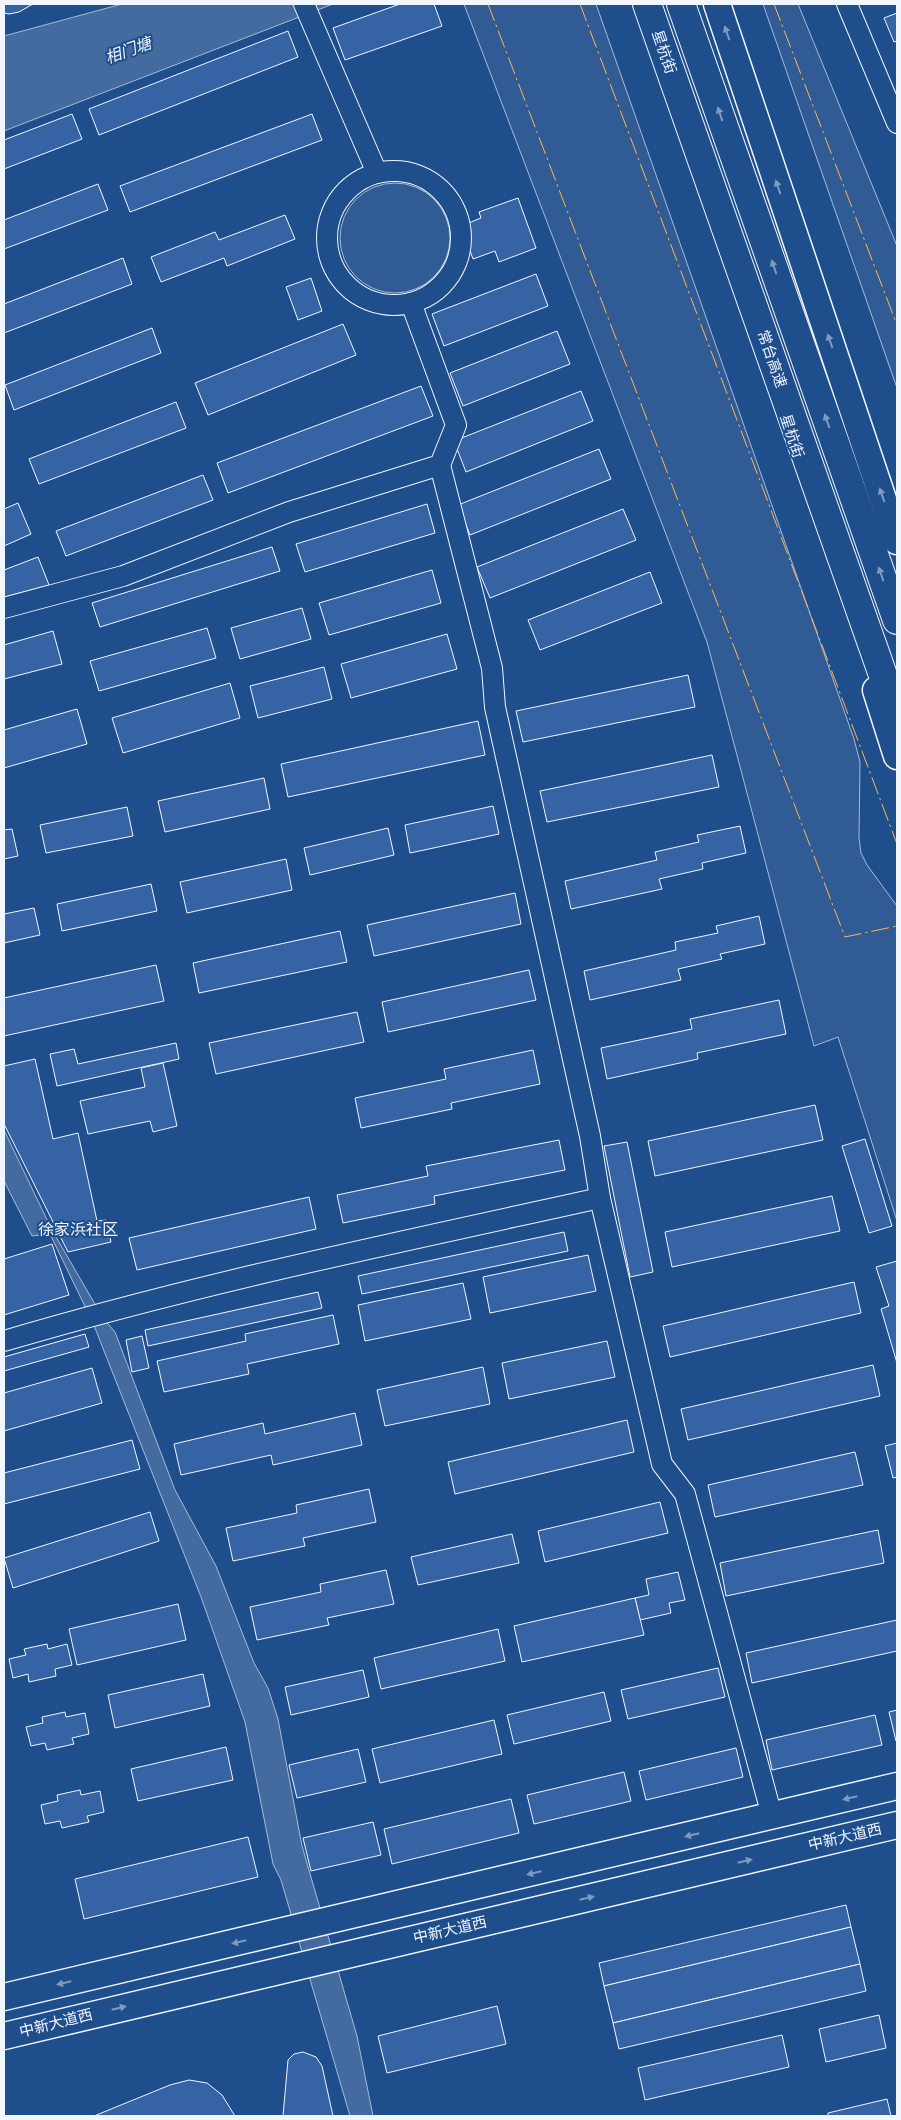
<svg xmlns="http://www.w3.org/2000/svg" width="901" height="2120" font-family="'PT Sans','Noto Sans SC',sans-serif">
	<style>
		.built { fill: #305b95; stroke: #a8bbd7 }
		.water { fill: #446ba0; stroke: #a8bbd7 }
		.building { fill: #3563a3; stroke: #f2f6ff }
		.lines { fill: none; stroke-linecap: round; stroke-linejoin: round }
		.minor-casing { stroke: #f2f6ff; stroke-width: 22 }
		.major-casing { stroke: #f2f6ff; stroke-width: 29 }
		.highway-casing { stroke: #f2f6ff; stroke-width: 30 }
		.minor { stroke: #1f4e8c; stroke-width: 20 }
		.major { stroke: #1f4e8c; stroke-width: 26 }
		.highway { stroke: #1f4e8c; stroke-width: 28 }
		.power { stroke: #ffb74d; stroke-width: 1; stroke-dasharray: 18 4 2.5 4; stroke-linecap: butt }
		.oneway { fill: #7e9ac0 }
		.labels { text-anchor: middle; stroke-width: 4; stroke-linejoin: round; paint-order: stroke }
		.street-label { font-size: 15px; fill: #f2f6ff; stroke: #1f4e8c }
		.water-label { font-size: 16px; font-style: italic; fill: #f2f6ff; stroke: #1f4e8c }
		.neighbourhood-label { font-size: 16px; fill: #f2f6ff; stroke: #1f4e8c }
	</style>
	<rect width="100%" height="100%" fill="#1f4e8c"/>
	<g class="built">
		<polygon points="464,4 596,4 854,739 860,762 859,838 861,853 867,865 897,906 897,1221 838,1037 814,1046 707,642"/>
		<polygon points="763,4 798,4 897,246 897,388"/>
		<circle cx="395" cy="238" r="55"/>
	</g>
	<g class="water">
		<polygon points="122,4 333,4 4,131 4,36"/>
		<polygon points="4,1130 52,1230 103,1318 115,1332 175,1490 216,1566 254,1663 268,1688 278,1719 302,1846 357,2036 373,2116 350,2116 281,1880 273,1864 245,1722 201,1597 93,1323 50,1234 32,1236 4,1181"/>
	</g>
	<g class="building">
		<polygon points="4,4 33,4 19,12 9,14 4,13"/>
		<polygon points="400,4 434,4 442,26 345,60 333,28"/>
		<polygon points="897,13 897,41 894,42 884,18"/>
		<polygon points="288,31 298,57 99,135 89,109"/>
		<polygon points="72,114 82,139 4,169 4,140"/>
		<polygon points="312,114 322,140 130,212 120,186"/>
		<polygon points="98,184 108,210 4,249 4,220"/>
		<polygon points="518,198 536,248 499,262 495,251 473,259 461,226 481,218 479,212"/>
		<polygon points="285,215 295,239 227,266 224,258 161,282 151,257 215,232 219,240"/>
		<polygon points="123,258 132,284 4,333 4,304"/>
		<polygon points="536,274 548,306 444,346 432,314"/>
		<polygon points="311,278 322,311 298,320 286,287"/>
		<polygon points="343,324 356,355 208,415 195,383"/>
		<polygon points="152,328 161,353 14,410 5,385"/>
		<polygon points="557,331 570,364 463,406 450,373"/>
		<polygon points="421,386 433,416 228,493 217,463"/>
		<polygon points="581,391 593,421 466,472 454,441"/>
		<polygon points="176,402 186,428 39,484 29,459"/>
		<polygon points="599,449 611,479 470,535 458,505"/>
		<polygon points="203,475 213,500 66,556 56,531"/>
		<polygon points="18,503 31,534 4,546 4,509"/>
		<polygon points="427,504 435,533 305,572 296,544"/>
		<polygon points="623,509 636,540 490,598 477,567"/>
		<polygon points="272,547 280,571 100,627 92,603"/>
		<polygon points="38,557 49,585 4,597 4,570"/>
		<polygon points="432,570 441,603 329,635 319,603"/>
		<polygon points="650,572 662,603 540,650 528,620"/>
		<polygon points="302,608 311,639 240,659 231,628"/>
		<polygon points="207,628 216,658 99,691 90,661"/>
		<polygon points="53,631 62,664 4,679 4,645"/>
		<polygon points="447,634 457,669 351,698 341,664"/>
		<polygon points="324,667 332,699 258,718 250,686"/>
		<polygon points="688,675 695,707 523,742 516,711"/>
		<polygon points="230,683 240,718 123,753 112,718"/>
		<polygon points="77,709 87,744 4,768 4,730"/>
		<polygon points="478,721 485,755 288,797 281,764"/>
		<polygon points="712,755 719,787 547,822 540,791"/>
		<polygon points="264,778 270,809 165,832 158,801"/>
		<polygon points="493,806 499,834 410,853 405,825"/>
		<polygon points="127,807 133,836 46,853 40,825"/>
		<polygon points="740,826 746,853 702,863 703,869 659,879 662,889 571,909 565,881 657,860 655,852 699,842 697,835"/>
		<polygon points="388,828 394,855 310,875 304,848"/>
		<polygon points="12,829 18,856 4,859 4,830"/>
		<polygon points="286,859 292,890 187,913 180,882"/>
		<polygon points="151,884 157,911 62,931 57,904"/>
		<polygon points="515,893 521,924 374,956 367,925"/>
		<polygon points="34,908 40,935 4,943 4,914"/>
		<polygon points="759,916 765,944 720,954 722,959 678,969 681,980 590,1000 584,971 676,950 675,942 718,933 716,926"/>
		<polygon points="340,931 347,962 199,993 193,963"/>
		<polygon points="156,965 164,1001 4,1036 4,998"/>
		<polygon points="529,970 536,1000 388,1032 382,1002"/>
		<polygon points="779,1000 786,1034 697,1053 698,1059 607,1079 601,1048 692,1029 690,1019"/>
		<polygon points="357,1012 364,1042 216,1074 209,1043"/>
		<polygon points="176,1043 179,1059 57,1086 50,1054 74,1049 78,1064"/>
		<polygon points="533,1050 540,1084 451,1103 452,1109 361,1128 355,1098 446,1079 444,1069"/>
		<polygon points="35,1059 53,1139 78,1133 97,1221 106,1220 111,1242 68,1252 4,1124 4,1066"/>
		<polygon points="163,1063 177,1126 153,1132 150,1121 88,1134 80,1101 145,1087 141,1068"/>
		<polygon points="815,1105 823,1140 655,1176 648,1141"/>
		<polygon points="865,1139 892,1226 869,1233 842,1146"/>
		<polygon points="559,1140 565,1170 434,1196 435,1204 343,1223 337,1195 428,1176 426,1166"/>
		<polygon points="627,1142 653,1272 630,1277 604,1146"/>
		<polygon points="832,1196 840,1231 672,1267 665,1232"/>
		<polygon points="309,1197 316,1229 137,1270 129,1238"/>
		<polygon points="564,1232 568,1251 362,1294 358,1276"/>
		<polygon points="52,1244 69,1295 4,1315 4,1259"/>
		<polygon points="588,1255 596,1291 490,1313 483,1277"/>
		<polygon points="897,1261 897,1363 881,1309 889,1306 876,1267"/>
		<polygon points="854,1282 861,1313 670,1357 663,1326"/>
		<polygon points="463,1283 471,1319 365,1341 358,1305"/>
		<polygon points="318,1292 322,1308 148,1346 145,1330"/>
		<polygon points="333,1315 339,1344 247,1364 249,1374 164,1392 157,1361 246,1341 245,1334"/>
		<polygon points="85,1334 89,1347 4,1371 4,1357"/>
		<polygon points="142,1336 149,1368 132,1372 126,1340"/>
		<polygon points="607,1341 615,1377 509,1399 502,1363"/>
		<polygon points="873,1365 880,1396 688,1440 681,1409"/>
		<polygon points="483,1367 490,1404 385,1426 377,1390"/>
		<polygon points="92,1368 102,1403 4,1431 4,1393"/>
		<polygon points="355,1413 362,1445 273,1465 271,1455 181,1475 174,1444 263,1423 265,1434"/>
		<polygon points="627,1420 634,1452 455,1494 448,1462"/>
		<polygon points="132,1440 140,1469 4,1504 4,1473"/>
		<polygon points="897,1443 897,1477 893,1478 885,1446"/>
		<polygon points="855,1452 863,1485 715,1517 708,1485"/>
		<polygon points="369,1489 376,1522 303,1538 305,1546 233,1561 226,1528 297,1513 296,1505"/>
		<polygon points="660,1502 668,1533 545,1562 538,1531"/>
		<polygon points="150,1512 159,1541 13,1588 4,1558"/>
		<polygon points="878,1530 884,1563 726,1596 720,1563"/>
		<polygon points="512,1534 519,1563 418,1585 411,1557"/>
		<polygon points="386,1570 394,1604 327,1618 329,1625 257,1640 250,1607 321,1592 320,1584"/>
		<polygon points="678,1572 685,1600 669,1603 671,1613 640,1620 635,1598 649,1595 646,1579"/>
		<polygon points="635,1598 644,1635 522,1662 514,1626"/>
		<polygon points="178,1604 186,1640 77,1665 69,1629"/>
		<polygon points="897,1620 897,1651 752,1683 746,1653"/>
		<polygon points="498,1629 505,1661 381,1689 374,1658"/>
		<polygon points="47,1644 48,1649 67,1644 72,1665 55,1669 56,1676 29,1682 28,1674 13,1678 9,1659 26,1655 24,1649"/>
		<polygon points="718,1668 725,1697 628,1719 621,1690"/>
		<polygon points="363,1670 369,1697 291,1715 285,1687"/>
		<polygon points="203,1674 210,1706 115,1728 108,1695"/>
		<polygon points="604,1692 611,1721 514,1744 507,1715"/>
		<polygon points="897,1710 897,1741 896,1741 889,1712"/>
		<polygon points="65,1712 66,1717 85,1713 89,1734 72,1738 74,1744 47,1750 45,1743 31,1746 26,1727 43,1723 42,1717"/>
		<polygon points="875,1715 882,1745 772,1770 766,1740"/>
		<polygon points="494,1720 502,1754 380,1783 372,1749"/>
		<polygon points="226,1747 233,1780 138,1801 131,1769"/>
		<polygon points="736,1748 743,1777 646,1800 639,1771"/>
		<polygon points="358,1749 366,1782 297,1798 289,1765"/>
		<polygon points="624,1772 631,1801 534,1824 527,1795"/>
		<polygon points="80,1790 81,1795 100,1791 104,1812 87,1816 89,1822 62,1828 60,1821 45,1824 41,1805 58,1801 57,1795"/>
		<polygon points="511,1799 519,1833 392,1864 384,1829"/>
		<polygon points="373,1822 381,1855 311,1871 303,1838"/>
		<polygon points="248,1837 258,1877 84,1919 75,1879"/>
		<polygon points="846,1905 851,1927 604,1986 599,1963"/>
		<polygon points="851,1927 860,1964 613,2023 604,1986"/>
		<polygon points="860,1964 866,1991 619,2049 613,2023"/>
		<polygon points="497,2006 506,2044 387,2073 378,2036"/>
		<polygon points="879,2015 886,2048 826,2062 819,2029"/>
		<polygon points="782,2035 789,2067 645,2100 638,2068"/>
		<polygon points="303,2052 316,2057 322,2066 333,2116 283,2116 288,2060 294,2054"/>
		<polygon points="189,2080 207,2083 222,2095 235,2116 94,2116 170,2085"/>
		<polygon points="887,2099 891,2116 828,2116 828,2113"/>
	</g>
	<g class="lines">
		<g class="minor-casing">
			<g id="minor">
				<polyline points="304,4 377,173"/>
				<polyline points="847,4 897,123"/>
				<circle cx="394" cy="238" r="67"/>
				<polyline points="440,465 492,668 495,707 590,1136 600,1198 662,1464 685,1494 772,1816"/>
				<polyline points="4,608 123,576 289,512 440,465 456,425 411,303"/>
				<path d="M4,1341C200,1283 400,1242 600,1198"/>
			</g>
		</g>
		<g class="major-casing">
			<g id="major">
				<polyline points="717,4 897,541"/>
				<polyline points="876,690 897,756"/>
				<polyline points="4,1997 897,1786"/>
				<polyline points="4,2036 897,1825"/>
			</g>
		</g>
		<g class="highway-casing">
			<g id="highway">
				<polyline points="647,4 897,715"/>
				<polyline points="681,4 897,620"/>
			</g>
		</g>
		<use href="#minor" class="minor"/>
		<use href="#major" class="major"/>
		<use href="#highway" class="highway"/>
		<g class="power">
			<polyline points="488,4 845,937 897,926"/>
			<polyline points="580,4 897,844"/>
			<polyline points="774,4 897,325"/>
		</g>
	</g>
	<defs><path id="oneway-solid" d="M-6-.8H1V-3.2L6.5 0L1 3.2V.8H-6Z" transform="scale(1.25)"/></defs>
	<g class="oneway">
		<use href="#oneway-solid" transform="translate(727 33) rotate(-109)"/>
		<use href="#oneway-solid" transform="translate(720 114) rotate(-109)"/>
		<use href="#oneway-solid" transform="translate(778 187) rotate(-109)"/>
		<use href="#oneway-solid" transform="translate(774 267) rotate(-109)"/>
		<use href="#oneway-solid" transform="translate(830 341) rotate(-109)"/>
		<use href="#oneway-solid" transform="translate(827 421) rotate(-109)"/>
		<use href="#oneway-solid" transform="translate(882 495) rotate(-109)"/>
		<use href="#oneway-solid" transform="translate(881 574) rotate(-109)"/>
		<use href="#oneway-solid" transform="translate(850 1798) rotate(167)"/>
		<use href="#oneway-solid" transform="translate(692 1835) rotate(167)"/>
		<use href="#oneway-solid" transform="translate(745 1861) rotate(-13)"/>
		<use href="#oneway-solid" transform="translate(534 1873) rotate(167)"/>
		<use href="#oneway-solid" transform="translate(587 1898) rotate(-13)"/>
		<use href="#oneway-solid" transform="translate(239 1942) rotate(167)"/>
		<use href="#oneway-solid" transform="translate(64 1983) rotate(167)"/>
		<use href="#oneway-solid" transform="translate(119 2008) rotate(-14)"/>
	</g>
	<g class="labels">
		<g class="street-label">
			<text transform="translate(664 52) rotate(71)" y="5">星杭街</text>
			<text transform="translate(772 359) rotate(71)" y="5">常台高速</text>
			<text transform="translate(792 436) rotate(72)" y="5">星杭街</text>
			<text transform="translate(845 1837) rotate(-13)" y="5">中新大道西</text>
			<text transform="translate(450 1930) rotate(-13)" y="5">中新大道西</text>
			<text transform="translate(56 2023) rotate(-14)" y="5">中新大道西</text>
		</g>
		<g class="water-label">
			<text transform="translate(128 50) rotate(-20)" y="6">相门塘</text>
		</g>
		<g class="neighbourhood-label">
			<text x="78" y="1235">徐家浜社区</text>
		</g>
	</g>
	<rect width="901" height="2120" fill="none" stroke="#f2f6ff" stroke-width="10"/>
</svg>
